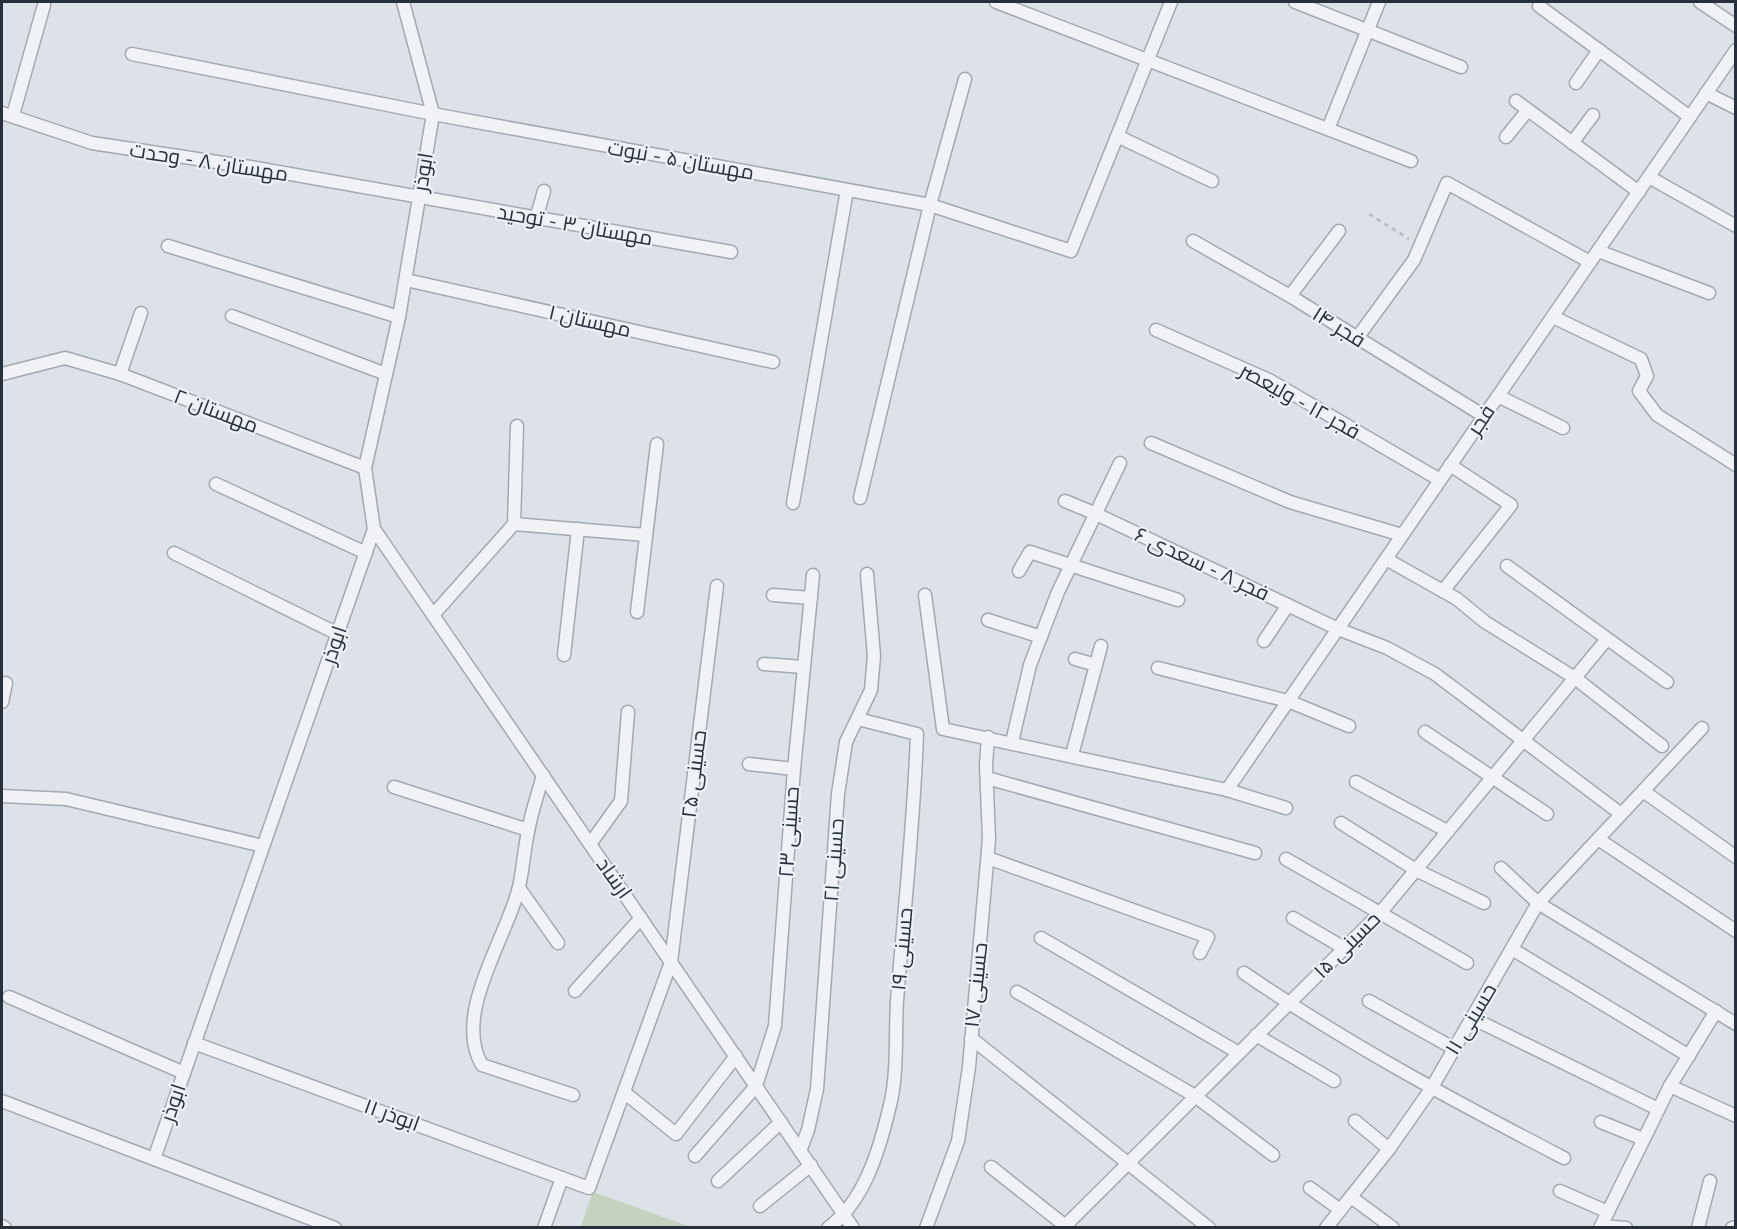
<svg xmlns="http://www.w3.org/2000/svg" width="1737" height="1229" font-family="Montserrat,Cairo,sans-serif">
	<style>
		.green { fill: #c4d2be }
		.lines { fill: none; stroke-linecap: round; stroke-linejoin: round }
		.street-casing { stroke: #a3a9b2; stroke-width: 15 }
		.path { stroke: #bcc0c6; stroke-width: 3; stroke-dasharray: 4.5 4.5; stroke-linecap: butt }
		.street { stroke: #f0f2f6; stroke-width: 12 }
		.labels { text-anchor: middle; stroke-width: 4.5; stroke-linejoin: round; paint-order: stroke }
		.street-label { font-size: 21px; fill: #27313e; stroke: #edf1f5 }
	</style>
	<rect width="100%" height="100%" fill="#dde2e8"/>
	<polygon class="green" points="593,1192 691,1227 580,1228"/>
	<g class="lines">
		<g class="street-casing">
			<g id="street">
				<polyline points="996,2 1411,161"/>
				<polyline points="1295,2 1461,67"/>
				<polyline points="1700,2 1736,26"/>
				<polyline points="1539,6 1690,117"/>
				<polyline points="132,54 433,114 930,205 1071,251 1171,2"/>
				<polyline points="1576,83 1599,50"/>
				<polyline points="1706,93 1736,108"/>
				<polyline points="1516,101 1639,192"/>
				<polyline points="2,113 92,143 250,167 731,252"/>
				<polyline points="13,115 44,5"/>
				<polyline points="1328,129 1379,2"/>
				<polyline points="1117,136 1212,181"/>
				<polyline points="1506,137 1528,110"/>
				<polyline points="1572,143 1593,115"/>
				<polyline points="1649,177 1736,226"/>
				<polyline points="536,219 544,191"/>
				<polyline points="1193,241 1290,296 1484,416"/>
				<polyline points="168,246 399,317"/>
				<polyline points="1598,251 1709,293"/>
				<polyline points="406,280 773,362"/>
				<polyline points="1290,296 1339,231"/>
				<polyline points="232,316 386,374"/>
				<polyline points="1553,317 1641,359 1647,376 1639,391 1657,415 1736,465"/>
				<polyline points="1156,330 1269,380 1440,480"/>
				<polyline points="1357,338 1414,260 1447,183 1590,262"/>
				<polyline points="2,374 65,358 120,374 365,468"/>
				<polyline points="120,374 141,313"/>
				<polyline points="1498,396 1563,428"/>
				<polyline points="1151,443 1290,502 1402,535"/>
				<polyline points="216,484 366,553"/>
				<polyline points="860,498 930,205 965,79"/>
				<polyline points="1065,501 1094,513 1338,629 1387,648 1435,674 1621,814"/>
				<polyline points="793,503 847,190"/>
				<polyline points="514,524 517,426"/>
				<polyline points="374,529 853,1228"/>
				<polyline points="174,553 338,634"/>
				<polyline points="1386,559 1457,599 1485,622 1575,678 1662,746"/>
				<polyline points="1507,566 1667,682"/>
				<polyline points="1019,571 1030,552 1178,600"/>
				<polyline points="1443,591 1511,505 1450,465"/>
				<polyline points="773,595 811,598"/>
				<polyline points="925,595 943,729 1227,790 1286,808"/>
				<polyline points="637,612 657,444"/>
				<polyline points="433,615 514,524 646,535"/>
				<polyline points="988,620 1041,637"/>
				<polyline points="1264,641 1288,605"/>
				<polyline points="564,655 578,529"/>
				<polyline points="1075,659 1096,665"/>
				<polyline points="764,664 803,667"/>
				<polyline points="1158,668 1288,701 1349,726"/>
				<polyline points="2,702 6,683"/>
				<polyline points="1425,732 1547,814"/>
				<polyline points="1012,742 1030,665 1058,592 1120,463"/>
				<polyline points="1072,755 1101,646"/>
				<polyline points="749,764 794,769"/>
				<path d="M543,775C538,794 531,813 528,832C524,850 523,869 519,887C507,938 452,1014 482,1065L573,1095"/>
				<polyline points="987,778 1255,853"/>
				<polyline points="1356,782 1447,831"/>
				<polyline points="394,787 528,830"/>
				<polyline points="1227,790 1736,50"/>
				<polyline points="1643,791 1736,857"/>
				<polyline points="2,796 66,799 263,846"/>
				<polyline points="1341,823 1416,870 1484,903"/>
				<polyline points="1598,839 1736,931"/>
				<polyline points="590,844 621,801 628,712"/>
				<polyline points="988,858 1208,937 1200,953"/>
				<polyline points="1286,859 1467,963"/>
				<polyline points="1501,868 1538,903 1736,1024"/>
				<polyline points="519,888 558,943"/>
				<polyline points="1293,918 1344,948"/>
				<polyline points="1041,938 1239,1053"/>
				<polyline points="1512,949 1689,1056"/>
				<path d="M1244,973C1346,1043 1454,1101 1564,1158"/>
				<polyline points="575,991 641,918"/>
				<polyline points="1017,992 1195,1096 1273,1155"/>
				<polyline points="9,997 184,1073"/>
				<polyline points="1369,1001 1453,1048"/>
				<polyline points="1472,1018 1658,1109"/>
				<polyline points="1256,1035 1334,1081"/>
				<polyline points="971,1038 1209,1228"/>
				<polyline points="194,1043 589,1188 671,962 717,586"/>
				<polyline points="1670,1086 1736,1116"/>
				<polyline points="625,1093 676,1134 736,1056"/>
				<polyline points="2,1101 335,1228"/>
				<polyline points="1355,1121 1389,1149"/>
				<polyline points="1601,1122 1643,1139"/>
				<polyline points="800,1151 808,1130 817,1089 838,794 846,742 871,690 874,656 867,574"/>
				<polyline points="695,1156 756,1086 775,1026 794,769 813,575"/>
				<polyline points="154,1159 374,529 365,468 399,317 433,114 403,2"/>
				<polyline points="991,1167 1068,1228"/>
				<polyline points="718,1181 781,1122"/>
				<polyline points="1310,1188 1339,1209"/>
				<polyline points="1560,1191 1608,1212"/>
				<polyline points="1351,1197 1393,1228"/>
				<polyline points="760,1206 811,1165"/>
				<polyline points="2,1226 5,1228"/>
				<polyline points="1601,1226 1626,1228"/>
				<polyline points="544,1228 562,1178"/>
				<path d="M828,1228C865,1201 880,1148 890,1105C898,1074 895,1033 897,1001C904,912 914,823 917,734L858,719"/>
				<polyline points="926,1228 958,1141 969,1067 989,839 986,765 988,737"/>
				<polyline points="1063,1228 1381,912 1607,639"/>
				<polyline points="1326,1228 1389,1149 1431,1089 1538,903 1702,728"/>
				<polyline points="1600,1228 1670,1086 1716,1011"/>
				<polyline points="1698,1228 1710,1181"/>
				<polyline points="1732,1228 1736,1227"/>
			</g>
		</g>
		<polyline class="path" points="1369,214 1409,239"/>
		<use href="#street" class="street"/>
	</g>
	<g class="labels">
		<g class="street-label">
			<text transform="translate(681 160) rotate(10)" y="7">مهستان ۵ - نبوت</text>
			<text transform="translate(209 162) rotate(9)" y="7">مهستان ۸ - وحدت</text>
			<text transform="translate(423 172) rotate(-81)" y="7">ابوذر</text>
			<text transform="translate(575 225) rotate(10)" y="7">مهستان ۳ - توحید</text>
			<text transform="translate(590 321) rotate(13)" y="7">مهستان ۱</text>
			<text transform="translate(1339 327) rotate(32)" y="7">فجر ۱۴</text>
			<text transform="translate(1300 401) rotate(29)" y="7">فجر ۱۲ - ولیعصر</text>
			<text transform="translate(216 411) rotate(21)" y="7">مهستان ۲</text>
			<text transform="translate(1481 420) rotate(-56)" y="7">فجر</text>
			<text transform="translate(1202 564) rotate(25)" y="7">فجر ۸ - سعدی ۶</text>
			<text transform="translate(334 645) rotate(-71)" y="7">ابوذر</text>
			<text transform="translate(694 774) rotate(-83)" y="7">حسینی ۲۵</text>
			<text transform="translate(789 832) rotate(-86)" y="7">حسینی ۲۳</text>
			<text transform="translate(834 860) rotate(-86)" y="7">حسینی ۲۱</text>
			<text transform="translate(614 878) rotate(55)" y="7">ارشاد</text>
			<text transform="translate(1347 945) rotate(-45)" y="7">حسینی ۱۵</text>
			<text transform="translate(902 949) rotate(-85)" y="7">حسینی ۱۹</text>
			<text transform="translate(976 985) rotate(-84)" y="7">حسینی ۱۷</text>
			<text transform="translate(1471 1019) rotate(-59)" y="7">حسینی ۱۱</text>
			<text transform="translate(173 1103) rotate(-71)" y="7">ابوذر</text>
			<text transform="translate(392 1115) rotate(20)" y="7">ابوذر ۱۱</text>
		</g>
	</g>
	<rect width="1737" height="1229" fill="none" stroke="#27313e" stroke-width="6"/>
</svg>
